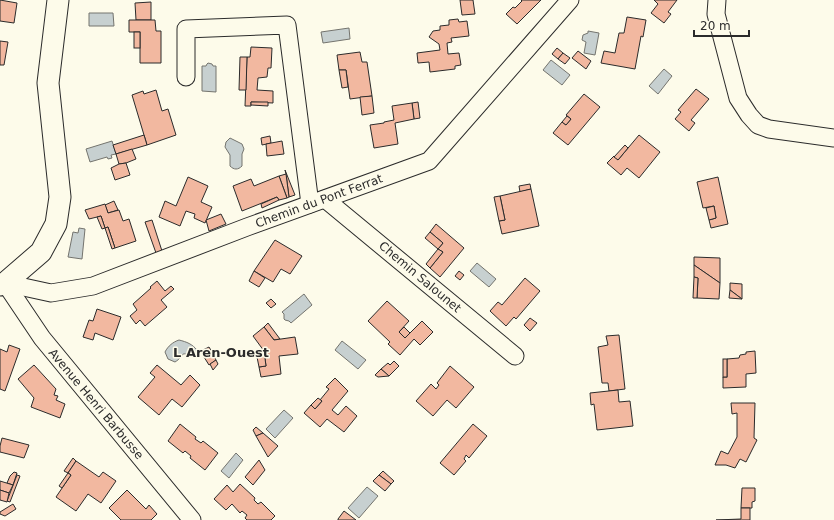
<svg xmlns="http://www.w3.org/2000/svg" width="834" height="520" font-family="'DejaVu Sans',sans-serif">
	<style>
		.water { fill: #c7d0d0; stroke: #74746e }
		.building { fill: #f2b8a0; stroke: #2b2b2b }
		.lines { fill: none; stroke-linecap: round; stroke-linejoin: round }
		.minor-casing { stroke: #2b2b2b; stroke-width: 19 }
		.tertiary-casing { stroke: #2b2b2b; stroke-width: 23 }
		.minor { stroke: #fdfbea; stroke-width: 17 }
		.tertiary { stroke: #fdfbea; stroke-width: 21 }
		.labels { text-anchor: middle; stroke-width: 3; stroke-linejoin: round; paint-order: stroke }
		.street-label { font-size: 12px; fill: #2b2b2b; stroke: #fdfbea }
		.neighbourhood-label { font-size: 13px; font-weight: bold; fill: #2b2b2b; stroke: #fdfbea }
	</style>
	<rect width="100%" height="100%" fill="#fdfbea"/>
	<g class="water">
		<polygon points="89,13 113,13 114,26 89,26"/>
		<polygon points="349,28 350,39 323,43 321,32"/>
		<polygon points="588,31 599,33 595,55 584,53 586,42 582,40 583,35 588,33"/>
		<polygon points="551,60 570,75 562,85 543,70"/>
		<polygon points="208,63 212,64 213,66 216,66 216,92 202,91 202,66 206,66 207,64"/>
		<polygon points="664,69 672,76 658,94 649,86"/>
		<path d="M230,138L242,144L244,149L242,154V166C238,170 234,170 230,166V155L225,147L226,142Z"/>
		<polygon points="112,141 116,154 111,155 112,158 108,159 107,157 90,162 86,149"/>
		<polygon points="79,228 85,229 82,259 68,257 73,232 78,233"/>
		<polygon points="477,263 496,279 489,287 470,271"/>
		<polygon points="304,294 312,305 291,323 289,321 285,320 284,319 284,314 282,312"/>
		<path d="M179,340C187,342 192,344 197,350V355L193,357C179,350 185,356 175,362L168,359L165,352C168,346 173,342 179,340Z"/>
		<polygon points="342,341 366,360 358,369 335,350"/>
		<polygon points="284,410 293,418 275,438 266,429"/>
		<polygon points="236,453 243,460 229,478 221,471"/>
		<polygon points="367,487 378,496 359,518 348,508"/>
	</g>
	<g class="building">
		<polygon points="0,0 17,3 14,23 0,21"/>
		<polygon points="460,0 473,0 475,14 462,15"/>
		<polygon points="521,0 541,0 517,24 506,14 513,7 515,8 522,1"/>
		<polygon points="654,0 677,0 668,12 671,14 664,23 651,13 658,4"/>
		<polygon points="151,2 151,20 136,20 135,3"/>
		<polygon points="627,17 646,20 643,37 641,36 635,69 601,63 604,51 615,53 619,33 624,33"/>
		<polygon points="458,19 459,22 467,21 469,36 451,38 452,42 447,43 448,54 459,53 461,65 455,66 455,69 430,72 429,62 418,63 417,53 440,50 439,44 429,37 433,31 440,30 440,26 449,25 449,20"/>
		<polygon points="129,20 155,20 156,31 161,31 161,63 140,63 140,32 129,32"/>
		<rect x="134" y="32" width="6" height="16"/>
		<polygon points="0,41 8,42 4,65 0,65"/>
		<polygon points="251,47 272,48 271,68 268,68 267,77 258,78 257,90 273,91 273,103 251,102 251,106 245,106 247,57 250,57"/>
		<polygon points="557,48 563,53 558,59 552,54"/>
		<polygon points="578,51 591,61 586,69 572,58"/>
		<polygon points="360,52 362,62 367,62 372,96 350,99 346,70 339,70 337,55"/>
		<polygon points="563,53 570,58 565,64 558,59"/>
		<polygon points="240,57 247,57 246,90 239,90"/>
		<polygon points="339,70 346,70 348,87 342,88"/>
		<polygon points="696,89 709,99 691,120 695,123 689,131 675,119 681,112 678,110"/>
		<polygon points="156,90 162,111 168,109 176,135 147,145 132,95 143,91 144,94"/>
		<polygon points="584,94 600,107 568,145 553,133 562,122 566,125 571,119 566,115"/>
		<polygon points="372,96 374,113 362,115 360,97"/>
		<polygon points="251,102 268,102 268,106 251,105"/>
		<polygon points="418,102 420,118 414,119 412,103"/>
		<polygon points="412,103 414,119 395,123 398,144 374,148 370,125 384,123 384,122 394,120 392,106"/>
		<polygon points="567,116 571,119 566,125 562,122"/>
		<polygon points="144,135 147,145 116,154 113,145"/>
		<polygon points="639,135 660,152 639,178 627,168 621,175 607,163 614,156 618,160"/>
		<polygon points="270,136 271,143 262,145 261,138"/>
		<polygon points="282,141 284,154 267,156 266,144"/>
		<polygon points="625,145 628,148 618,160 614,157"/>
		<polygon points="132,149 136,159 126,163 119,164 116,154"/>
		<polygon points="126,163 130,175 115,180 111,168 119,164"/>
		<polygon points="285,170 295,195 289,197 286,174"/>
		<polygon points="286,174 289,197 287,198 279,176"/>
		<polygon points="279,176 287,198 279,200 277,197 242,211 233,186 251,179 254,186"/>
		<polygon points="188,177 208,186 201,202 212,207 205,223 194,218 195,214 186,211 180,226 159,217 165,201 176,206"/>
		<polygon points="718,177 728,224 711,228 709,220 716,218 714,206 703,208 697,182"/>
		<polygon points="530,184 531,189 520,192 519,186"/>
		<polygon points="531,189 539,226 502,234 499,221 505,220 500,196"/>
		<polygon points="500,196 505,220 499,221 494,197"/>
		<polygon points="277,197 279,200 262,208 261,204"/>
		<polygon points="114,201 118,210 108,213 105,205"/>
		<polygon points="105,204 108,213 119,210 123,221 129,219 136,241 115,248 108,227 105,228 101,216 89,219 85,210"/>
		<polygon points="714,206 716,218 709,220 706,208"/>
		<polygon points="221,214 226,224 209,231 206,220"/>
		<polygon points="101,216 105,228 102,229 97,217"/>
		<polygon points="152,220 162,251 156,253 145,222"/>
		<polygon points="436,224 464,248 440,277 430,268 443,252 438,249 443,243 430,232"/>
		<polygon points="108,227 115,248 112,249 105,228"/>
		<polygon points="430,232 443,243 438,249 425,238"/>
		<polygon points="275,240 302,256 290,274 281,269 273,282 254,271"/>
		<polygon points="438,249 443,252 430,268 426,264"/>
		<polygon points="694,257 720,258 720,283 694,265"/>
		<polygon points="694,265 720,283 719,299 697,298 698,278 694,277"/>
		<polygon points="254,271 265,278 259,287 249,281"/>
		<polygon points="459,271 464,275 460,280 455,276"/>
		<polygon points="694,277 698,278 697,298 693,298"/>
		<polygon points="525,278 540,291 516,319 514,317 506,326 490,311 498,302 502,305"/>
		<polygon points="157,281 165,291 171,286 174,289 161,300 167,307 145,326 140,320 136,324 130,316 137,310 133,304 151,288 150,287"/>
		<polygon points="730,283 742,284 742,299 730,290"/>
		<polygon points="730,290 742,299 729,298"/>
		<polygon points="271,299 276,304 271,308 266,303"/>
		<polygon points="387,301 409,321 399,332 405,338 422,321 433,332 420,345 414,339 400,355 388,344 390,342 368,321"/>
		<polygon points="97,309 121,317 113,340 95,333 93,340 83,337 89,320 93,321"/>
		<polygon points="530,318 537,323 530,331 524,325"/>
		<polygon points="268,323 280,339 274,340 264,327"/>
		<polygon points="264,327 274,340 295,337 298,354 279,356 281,374 261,377 259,367 266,366 264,351 253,336"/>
		<polygon points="404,327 410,333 405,338 399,332"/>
		<polygon points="619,335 625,389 609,391 608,383 602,383 598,347 608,345 606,336"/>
		<polygon points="9,345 20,349 5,391 0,389 0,349 7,352"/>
		<polygon points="209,347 212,352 206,356 203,350"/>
		<polygon points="264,351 266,366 259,367 256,352"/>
		<polygon points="755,351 756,373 746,374 746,387 723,388 723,377 727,377 727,359 739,358 740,355 746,354 746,352"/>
		<polygon points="212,352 216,360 209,365 204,357"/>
		<rect x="723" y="359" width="4" height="18"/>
		<polygon points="216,360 218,364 213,370 210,364"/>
		<polygon points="394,361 399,366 389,376 381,369 388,363 390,365"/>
		<polygon points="34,365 56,389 54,395 58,396 56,400 65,404 60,418 31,407 34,398 18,379"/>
		<polygon points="157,365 181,385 190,375 200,385 182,407 172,399 159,415 138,397 155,377 150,373"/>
		<polygon points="450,366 474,387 456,408 447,400 433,416 416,401 431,384 436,389 439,385 437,383"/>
		<polygon points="381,369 389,376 378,377 375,375"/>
		<polygon points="335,378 348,391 332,410 338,415 346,406 357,416 344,432 327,419 320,427 304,413 311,405 315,409 322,401 320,400 329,389 326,387"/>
		<polygon points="618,390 619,402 630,401 633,426 597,430 594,404 591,405 590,393"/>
		<polygon points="318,398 322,401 315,409 311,405"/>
		<polygon points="731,403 755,403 754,438 757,440 746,462 740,459 735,468 726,465 715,465 721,451 728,454 737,437 737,413 732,414"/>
		<polygon points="180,424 196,437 195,439 201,443 203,441 218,453 205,470 190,458 191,456 185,451 183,453 168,441"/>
		<polygon points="473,424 487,436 469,458 466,455 464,459 466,461 454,475 440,463"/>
		<polygon points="256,427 263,433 256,436 253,430"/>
		<polygon points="263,433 278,446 268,457 256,436"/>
		<polygon points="2,438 29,445 24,458 0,452 0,446"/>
		<polygon points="73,458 76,461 68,473 64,471"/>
		<polygon points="259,460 265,470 253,485 245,477"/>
		<polygon points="76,461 99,477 103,472 116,481 101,503 88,494 76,511 56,497 71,475 68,473"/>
		<polygon points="383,471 394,481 391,484 379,475"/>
		<polygon points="14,472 17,473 13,485 7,483 10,476"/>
		<polygon points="68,473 71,475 62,488 59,486"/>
		<polygon points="17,475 20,476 10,502 7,501"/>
		<polygon points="379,475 391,484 385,491 373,481"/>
		<polygon points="0,481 13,485 9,493 0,490"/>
		<polygon points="240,484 255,498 254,500 258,504 261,502 275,516 271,520 247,520 245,518 247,515 242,511 240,513 232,504 226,510 214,499 227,485 233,492"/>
		<polygon points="742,488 755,488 755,501 752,502 752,508 741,508"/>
		<polygon points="0,490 9,493 7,502 0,500"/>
		<polygon points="127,490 146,509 149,505 157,514 151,520 121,520 109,508"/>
		<polygon points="13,504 16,509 5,516 0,514 0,512"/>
		<polygon points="741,508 750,508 750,520 716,520 741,519"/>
		<polygon points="344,511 356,520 338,520 338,519"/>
	</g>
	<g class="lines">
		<g class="minor-casing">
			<g id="minor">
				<polyline points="717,0 716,14 738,98 749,115 758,125 769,129 834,138"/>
				<polyline points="186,77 186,29 287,25 310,204"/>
				<polyline points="325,199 515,356"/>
				<polyline points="5,283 51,293 93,286 247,227 429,161 570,0"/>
				<polyline points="5,283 42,338 192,520"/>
			</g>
		</g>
		<g class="tertiary-casing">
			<polyline id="tertiary" points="0,285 5,283 41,252 56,224 60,197 48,83 58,0"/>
		</g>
		<use href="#minor" class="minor"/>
		<use href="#tertiary" class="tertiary"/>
	</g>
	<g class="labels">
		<g class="street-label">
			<text transform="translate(319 201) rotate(-20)" y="4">Chemin du Pont Ferrat</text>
			<text transform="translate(420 277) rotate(40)" y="4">Chemin Salounet</text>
			<text transform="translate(96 404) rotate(50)" y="4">Avenue Henri Barbusse</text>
		</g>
		<g class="neighbourhood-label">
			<text x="221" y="357">L Aren-Ouest</text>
		</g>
	</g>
	<path d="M694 30v6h55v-6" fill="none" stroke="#2b2b2b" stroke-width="2"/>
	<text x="700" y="30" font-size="12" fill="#2b2b2b" stroke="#fdfbea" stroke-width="3" paint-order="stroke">20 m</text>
</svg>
